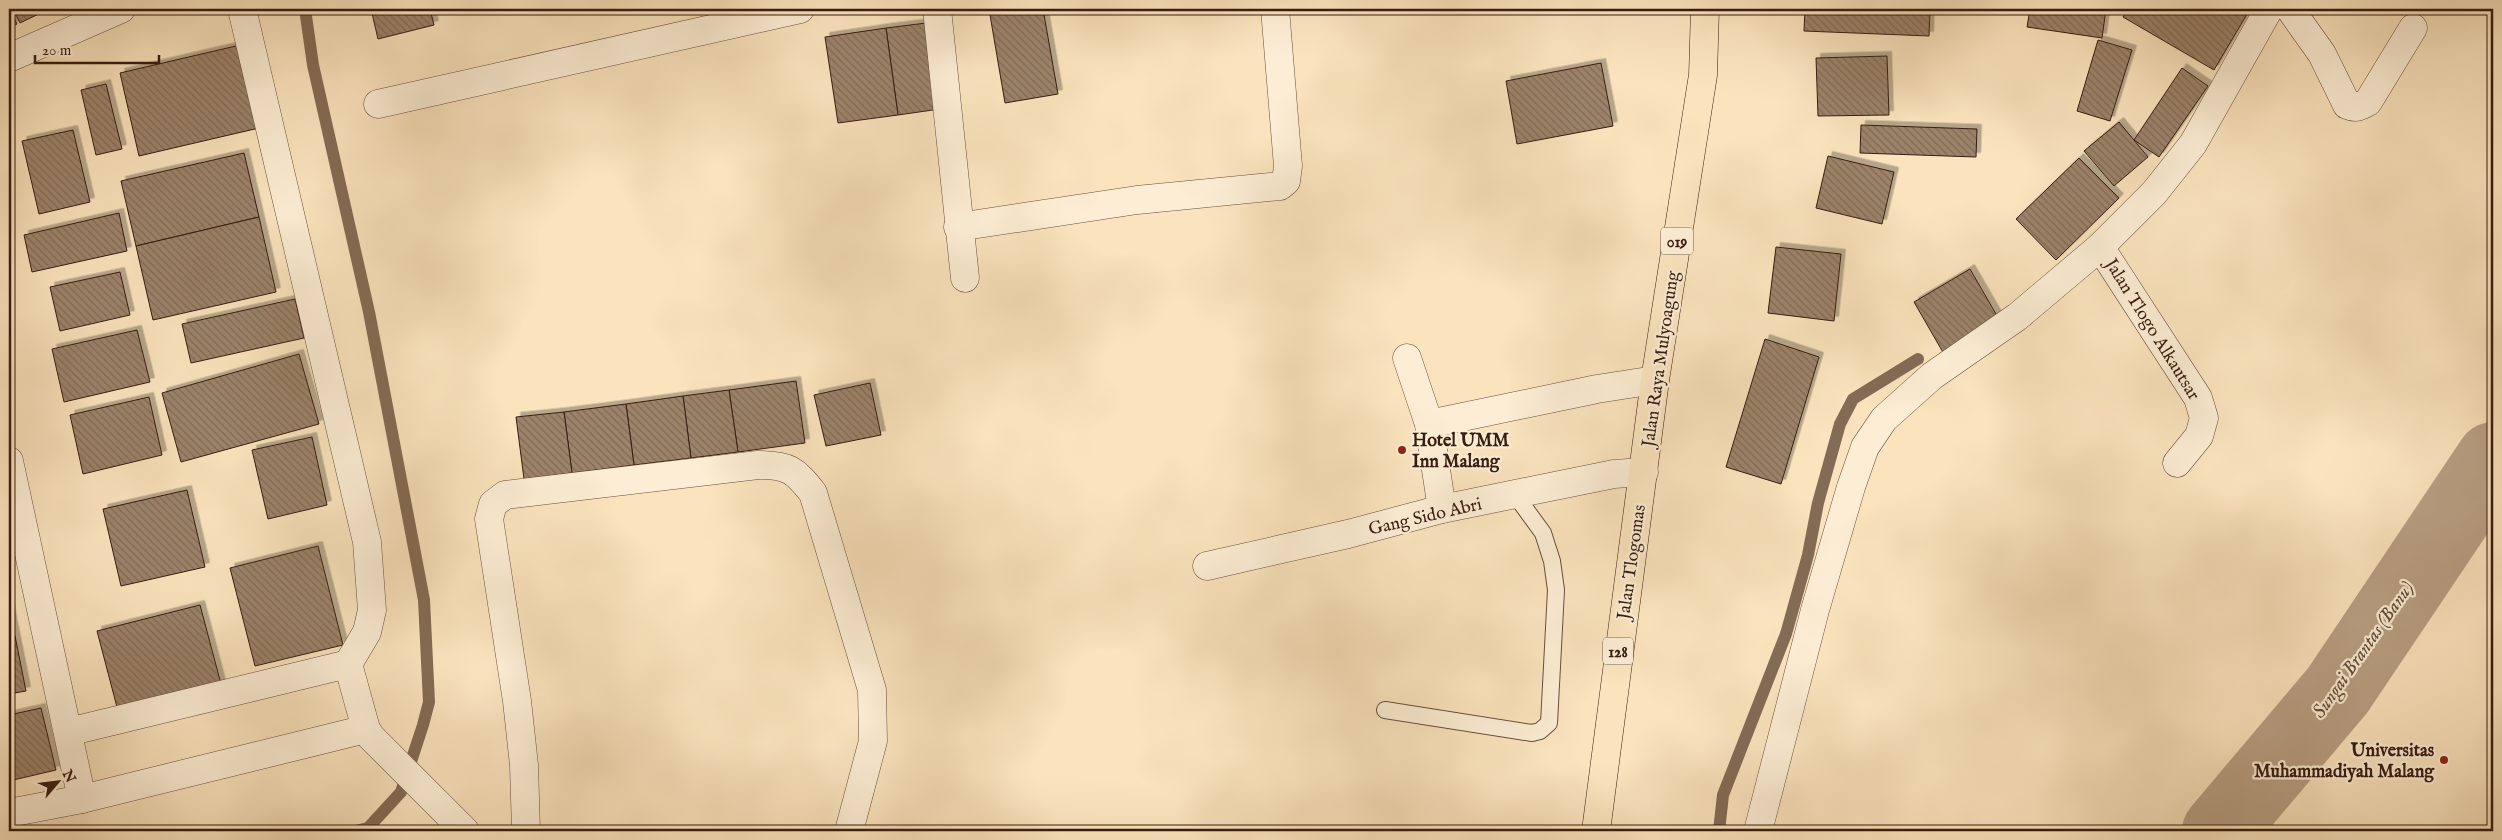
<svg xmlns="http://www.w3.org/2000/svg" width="2502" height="840" font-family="'IM FELL English',serif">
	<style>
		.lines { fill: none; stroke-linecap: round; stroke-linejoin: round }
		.stream { stroke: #846b55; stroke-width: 12 }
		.river { stroke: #b89f83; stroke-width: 74 }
		.building { fill: url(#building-back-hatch); stroke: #371c11; filter: url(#shadow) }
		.lane-casing { stroke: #684e3c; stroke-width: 18 }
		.street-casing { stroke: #684e3c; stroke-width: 29 }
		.primary-casing { stroke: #371c11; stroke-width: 29 }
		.lane { stroke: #fcedd4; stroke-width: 16 }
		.street { stroke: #fcedd4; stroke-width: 28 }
		.primary { stroke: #fae3bd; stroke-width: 28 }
		.poi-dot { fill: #8f2418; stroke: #fcedd4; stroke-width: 2 }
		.labels { text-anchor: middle; stroke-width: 4.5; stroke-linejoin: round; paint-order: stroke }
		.shield { fill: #fcedd4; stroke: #725b4c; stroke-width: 1 }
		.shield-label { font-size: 16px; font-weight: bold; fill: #371c11 }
		.street-label { font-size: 18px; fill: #371c11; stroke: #fcedd4 }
		.poi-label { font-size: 18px; font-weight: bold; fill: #371c11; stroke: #fcedd4; text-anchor: start }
		.water-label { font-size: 19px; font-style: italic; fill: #644a39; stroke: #fcedd4 }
	</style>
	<defs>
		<pattern id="building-back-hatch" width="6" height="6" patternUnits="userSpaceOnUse" patternTransform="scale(1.25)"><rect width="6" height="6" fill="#9c836a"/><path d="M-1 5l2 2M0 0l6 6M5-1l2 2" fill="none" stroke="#806a56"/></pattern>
		<filter id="shadow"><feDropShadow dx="4.5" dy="-4.5" stdDeviation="0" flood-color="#0004"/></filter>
	</defs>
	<rect width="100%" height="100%" fill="#fae3bd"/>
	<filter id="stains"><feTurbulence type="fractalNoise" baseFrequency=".004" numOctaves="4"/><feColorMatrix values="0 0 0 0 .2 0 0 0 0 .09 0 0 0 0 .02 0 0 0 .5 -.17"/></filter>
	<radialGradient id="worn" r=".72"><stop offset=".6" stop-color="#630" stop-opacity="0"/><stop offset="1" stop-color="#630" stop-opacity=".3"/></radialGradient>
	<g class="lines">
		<g class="stream">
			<polyline points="305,9 313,65 369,312 424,600 429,702 423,725 401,792 368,828 355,831"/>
			<polyline points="1719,831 1723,795 1786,634 1808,555 1818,503 1840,424 1853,399 1918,359"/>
		</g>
		<polyline class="river" points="2219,831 2338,690 2493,459"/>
	</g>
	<g class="building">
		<polygon points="9,9 17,24 9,28"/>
		<polygon points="13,9 49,9 20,23"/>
		<polygon points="371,9 430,9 434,25 378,39"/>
		<polygon points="989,9 1043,9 1058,94 1005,103"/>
		<polygon points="1805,9 1930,9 1929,36 1804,31"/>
		<polygon points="2030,9 2106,9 2102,38 2027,27"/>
		<polygon points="2128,9 2250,9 2214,70 2123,17"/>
		<polygon points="934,22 947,108 898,115 886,28"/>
		<polygon points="886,28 898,115 838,123 825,37"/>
		<polygon points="2098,40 2132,50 2110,121 2077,111"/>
		<polygon points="240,45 259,128 139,156 120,73"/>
		<polygon points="1887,56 1889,115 1818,116 1816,58"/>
		<polygon points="1601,63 1613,126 1517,144 1506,81"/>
		<polygon points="2182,68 2208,86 2159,157 2134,140"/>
		<polygon points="106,84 122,149 96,155 81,90"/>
		<polygon points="2119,122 2148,157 2114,186 2084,151"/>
		<polygon points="1861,125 1977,129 1976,157 1860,153"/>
		<polygon points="73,130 90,202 39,214 22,141"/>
		<polygon points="244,153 259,217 136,246 121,181"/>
		<polygon points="1828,156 1894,172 1882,224 1816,208"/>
		<polygon points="2079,158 2119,198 2056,260 2016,219"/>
		<polygon points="119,213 127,251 32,272 24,235"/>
		<polygon points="259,217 276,292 153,320 136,246"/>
		<polygon points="1776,247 1841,254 1834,321 1768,313"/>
		<polygon points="1970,269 2000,321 1944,354 1914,302"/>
		<polygon points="120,272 130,315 60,331 50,287"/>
		<polygon points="295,299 304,338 191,363 182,324"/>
		<polygon points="137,330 150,382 64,402 52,349"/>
		<polygon points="1765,339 1819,357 1781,484 1726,467"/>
		<polygon points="299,354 319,424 181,462 162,393"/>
		<polygon points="796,381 805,443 738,452 729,390"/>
		<polygon points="870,383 881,435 826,446 814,395"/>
		<polygon points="729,390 738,452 691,458 683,396"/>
		<polygon points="683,396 691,458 634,465 626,404"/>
		<polygon points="149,397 162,455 83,474 70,415"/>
		<polygon points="626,404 634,465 572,473 564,412"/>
		<polygon points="564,412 572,473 524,479 516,417"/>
		<polygon points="312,437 327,505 268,519 252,450"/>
		<polygon points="187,490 205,567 121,586 103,509"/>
		<polygon points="318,546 343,645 255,666 230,568"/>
		<polygon points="9,603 13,626 9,627"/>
		<polygon points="200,605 221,684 118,711 97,631"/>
		<polygon points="13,626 26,691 9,694 9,627"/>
		<polygon points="41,708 56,770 9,781 9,715"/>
	</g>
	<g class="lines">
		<g class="lane-casing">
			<polyline id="lane" points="1385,710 1532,733 1540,731 1549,723 1556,590 1552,561 1543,533 1516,496"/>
		</g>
		<g class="street-casing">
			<g id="street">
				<polyline points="242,9 367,542 372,610 367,632 348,664 366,729 371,737 465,831"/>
				<polyline points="937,9 965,278"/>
				<path d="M2290,9L2322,54L2347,105C2356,109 2361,106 2368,102L2413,28"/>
				<polyline points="9,58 121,9"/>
				<polyline points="378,104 800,9"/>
				<polyline points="958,227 1137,200 1280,186 1286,181 1288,166 1275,9"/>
				<polyline points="2100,247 2198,398 2204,418 2199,436 2177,463"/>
				<polyline points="1407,358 1429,424 1442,509"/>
				<polyline points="1429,424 1597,389 1655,380"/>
				<polyline points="9,461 82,799"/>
				<polyline points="1207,566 1348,534 1442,509 1614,474 1644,472"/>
				<polyline points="68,732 348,664"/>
				<polyline points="9,813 82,799 366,729"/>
				<path d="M526,831L524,765L517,701L489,519L493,504L505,495L758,465C789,465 795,470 813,493L872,690L873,741L849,831"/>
				<polyline points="1758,831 1815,610 1851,487 1865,447 1884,419 1932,376 2017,317 2100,247 2154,193 2193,144 2269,9"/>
			</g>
		</g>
		<g class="primary-casing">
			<polyline id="primary" points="1596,831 1655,380 1703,75 1705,9"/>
		</g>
		<use href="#lane" class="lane"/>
		<use href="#street" class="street"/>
		<use href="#primary" class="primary"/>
	</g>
	<g class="poi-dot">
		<circle cx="1402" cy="450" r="5"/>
		<circle cx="2444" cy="760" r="5"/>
	</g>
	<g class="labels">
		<g class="shield">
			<rect x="1661" y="227.5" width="32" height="27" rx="4"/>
			<rect x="1603" y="637.5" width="30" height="27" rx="4"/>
		</g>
		<g class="shield-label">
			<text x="1677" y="247">019</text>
			<text x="1618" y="657">128</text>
		</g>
		<g class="street-label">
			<text transform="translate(2153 329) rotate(58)" y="6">Jalan Tlogo Alkautsar</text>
			<text transform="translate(1660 359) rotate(-82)" y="6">Jalan Raya Mulyoagung</text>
			<text transform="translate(1425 516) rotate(-13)" y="6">Gang Sido Abri</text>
			<text transform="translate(1631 562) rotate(-82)" y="6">Jalan Tlogomas</text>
		</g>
		<g class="poi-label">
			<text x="1412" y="446">Hotel UMM<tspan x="1412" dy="21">Inn Malang</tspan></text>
			<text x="2434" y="756" text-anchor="end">Universitas<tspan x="2434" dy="21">Muhammadiyah Malang</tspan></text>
		</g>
		<g class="water-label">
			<text transform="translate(2362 649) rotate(-55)" y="7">Sungai Brantas (Banu)</text>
		</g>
	</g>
	<rect width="2502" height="840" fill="none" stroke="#fae3bd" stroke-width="30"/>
	<rect x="10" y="10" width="2482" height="820" fill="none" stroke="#371c11" stroke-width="2.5"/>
	<rect x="15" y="15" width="2472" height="810" fill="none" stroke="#371c11"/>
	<g transform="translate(58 782) rotate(62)" stroke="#fcedd4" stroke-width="4" paint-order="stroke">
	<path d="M0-4L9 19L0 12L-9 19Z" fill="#371c11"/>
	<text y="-8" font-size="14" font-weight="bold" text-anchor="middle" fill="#371c11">N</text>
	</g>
	<path d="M35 55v8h124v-8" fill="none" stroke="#371c11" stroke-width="2.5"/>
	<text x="42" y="55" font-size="15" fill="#371c11" stroke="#fcedd4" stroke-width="4" paint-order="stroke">20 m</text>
	<rect width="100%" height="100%" filter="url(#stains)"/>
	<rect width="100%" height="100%" fill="url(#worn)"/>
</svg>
